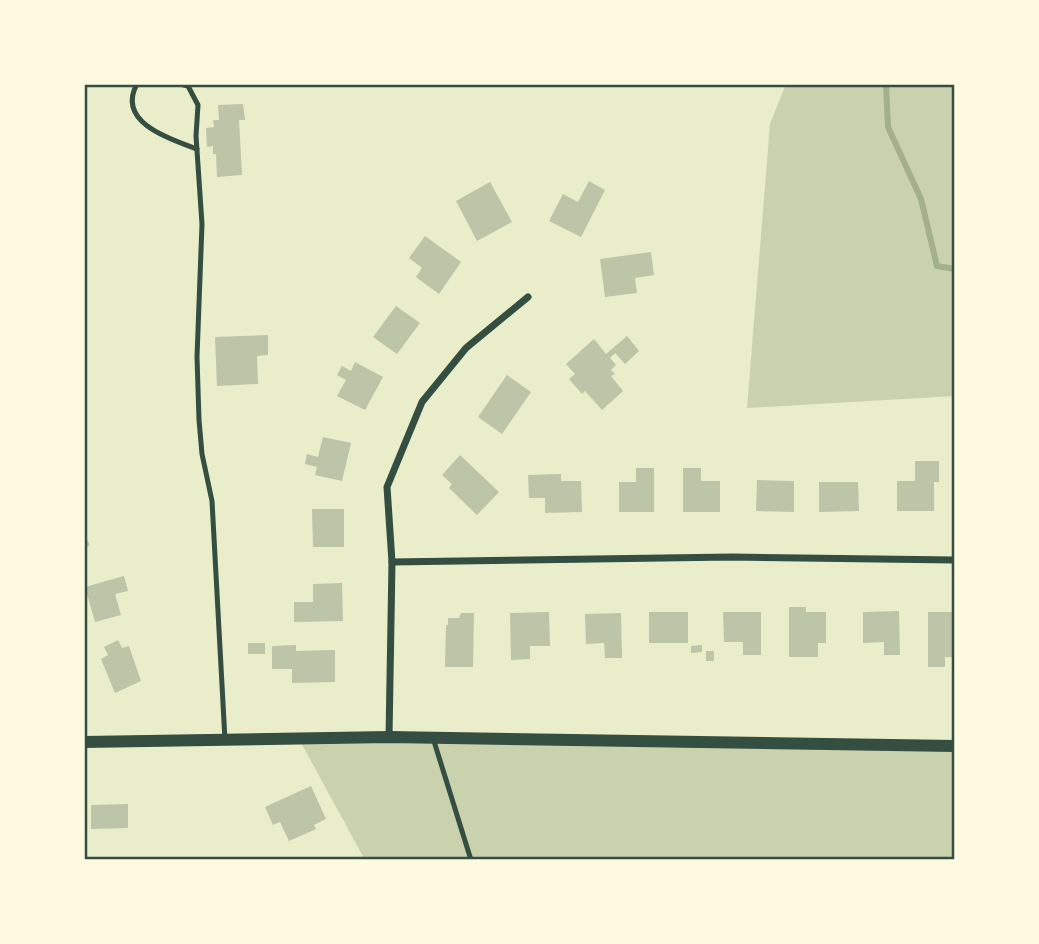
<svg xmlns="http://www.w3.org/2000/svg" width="1039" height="944" font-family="'Fira Sans Condensed',sans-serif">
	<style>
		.green { fill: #cad2ad }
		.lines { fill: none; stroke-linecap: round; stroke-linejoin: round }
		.stream { stroke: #a3b18a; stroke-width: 6 }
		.building { fill: #bcc5a7 }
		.service { stroke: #344e41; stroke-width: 5 }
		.minor { stroke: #344e41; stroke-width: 7 }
		.tertiary { stroke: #344e41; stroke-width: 12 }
		.neatline { fill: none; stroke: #344e41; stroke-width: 2.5 }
	</style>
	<rect width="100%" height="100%" fill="#e9edc9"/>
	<g class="green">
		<polygon points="786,84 955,84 955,396 747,408 770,124"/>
		<polygon points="299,739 955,746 955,860 365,860"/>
	</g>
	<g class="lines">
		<polyline class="stream" points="886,84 888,127 921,199 937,266 955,269"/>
	</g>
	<g class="building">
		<polygon points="243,104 245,120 239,120 242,175 217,177 216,154 213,154 213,146 207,147 206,128 214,127 213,120 219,120 218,105"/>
		<polygon points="589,181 605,190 581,237 549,221 563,194 578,202"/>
		<polygon points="490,182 512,222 477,241 456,201"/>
		<polygon points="425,236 461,262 439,294 416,277 422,268 409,258"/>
		<polygon points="651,252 654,275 635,278 637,293 605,297 600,259"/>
		<polygon points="396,306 420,323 397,354 373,337"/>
		<polygon points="268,335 268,355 257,356 258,384 217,386 215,337"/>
		<polygon points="627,336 639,351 625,364 615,353 610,358 616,365 611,370 615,374 611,376 623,391 602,410 585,391 582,394 569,379 575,374 566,364 594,339 606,354"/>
		<polygon points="355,362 383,377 365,410 337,396 346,380 337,375 342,366 351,371"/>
		<polygon points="507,375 531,392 502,434 478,417"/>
		<polygon points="323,437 351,443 342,481 315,475 317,467 305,464 307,454 318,457"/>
		<polygon points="460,455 499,492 477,515 449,488 452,484 442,475"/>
		<polygon points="915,461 939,461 939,482 934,482 934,511 897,511 897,481 915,481"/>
		<polygon points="636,468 654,468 654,512 619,512 619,482 636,482"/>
		<polygon points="683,468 701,468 701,481 720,481 720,512 683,512"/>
		<polygon points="561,474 561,481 581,481 582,512 545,513 545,498 529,498 528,475"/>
		<polygon points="757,480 794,481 794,512 756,511"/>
		<polygon points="819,482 858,482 859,511 819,512"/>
		<polygon points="312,509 344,509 344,547 313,547"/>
		<polygon points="84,534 90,545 84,549"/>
		<polygon points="124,576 128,591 115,594 121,615 95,622 85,587"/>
		<polygon points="342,583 343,621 294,622 294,602 313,602 313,584"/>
		<polygon points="789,607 806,607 806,612 826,612 826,643 818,643 818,657 789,657"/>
		<polygon points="899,611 900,655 884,655 884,642 863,643 863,612"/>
		<polygon points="549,612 550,646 530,646 530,659 511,660 510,613"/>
		<rect x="649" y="612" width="39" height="31"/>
		<polygon points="723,612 761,612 761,655 743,655 743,642 724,642"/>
		<polygon points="928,612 955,612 955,657 945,657 945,667 928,667"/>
		<polygon points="461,613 474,613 473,667 445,667 446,625 448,625 448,618 459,618"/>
		<polygon points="621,613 622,658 605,658 604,643 586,644 585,614"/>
		<polygon points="118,640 122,648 129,646 141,681 115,693 101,659 108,655 104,647"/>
		<rect x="248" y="643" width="17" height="11"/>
		<polygon points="296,645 296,651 335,650 335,682 292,683 292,669 272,669 272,646"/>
		<polygon points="702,645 702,652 691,653 691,646"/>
		<rect x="706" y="651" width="8" height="10"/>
		<polygon points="311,786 326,819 314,825 316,829 289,841 280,822 273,825 265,807"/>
		<polygon points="128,804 128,828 91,829 91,805"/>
	</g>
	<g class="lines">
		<g class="service">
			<path d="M137,84C116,122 169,139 197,149"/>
			<polyline points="180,84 188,86 198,105 196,136 202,224 197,357 199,420 202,454 212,501 225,740"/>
			<polyline points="433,738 471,860"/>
		</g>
		<g class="minor">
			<polyline points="392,562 732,557 955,560"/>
			<polyline points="389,737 392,562 387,487 422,402 466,348 528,297"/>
		</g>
		<polyline class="tertiary" points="84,742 389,737 955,746"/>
	</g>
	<rect width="1039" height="944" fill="none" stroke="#fefae0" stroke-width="172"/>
	<rect x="86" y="86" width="867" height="772" class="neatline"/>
</svg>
